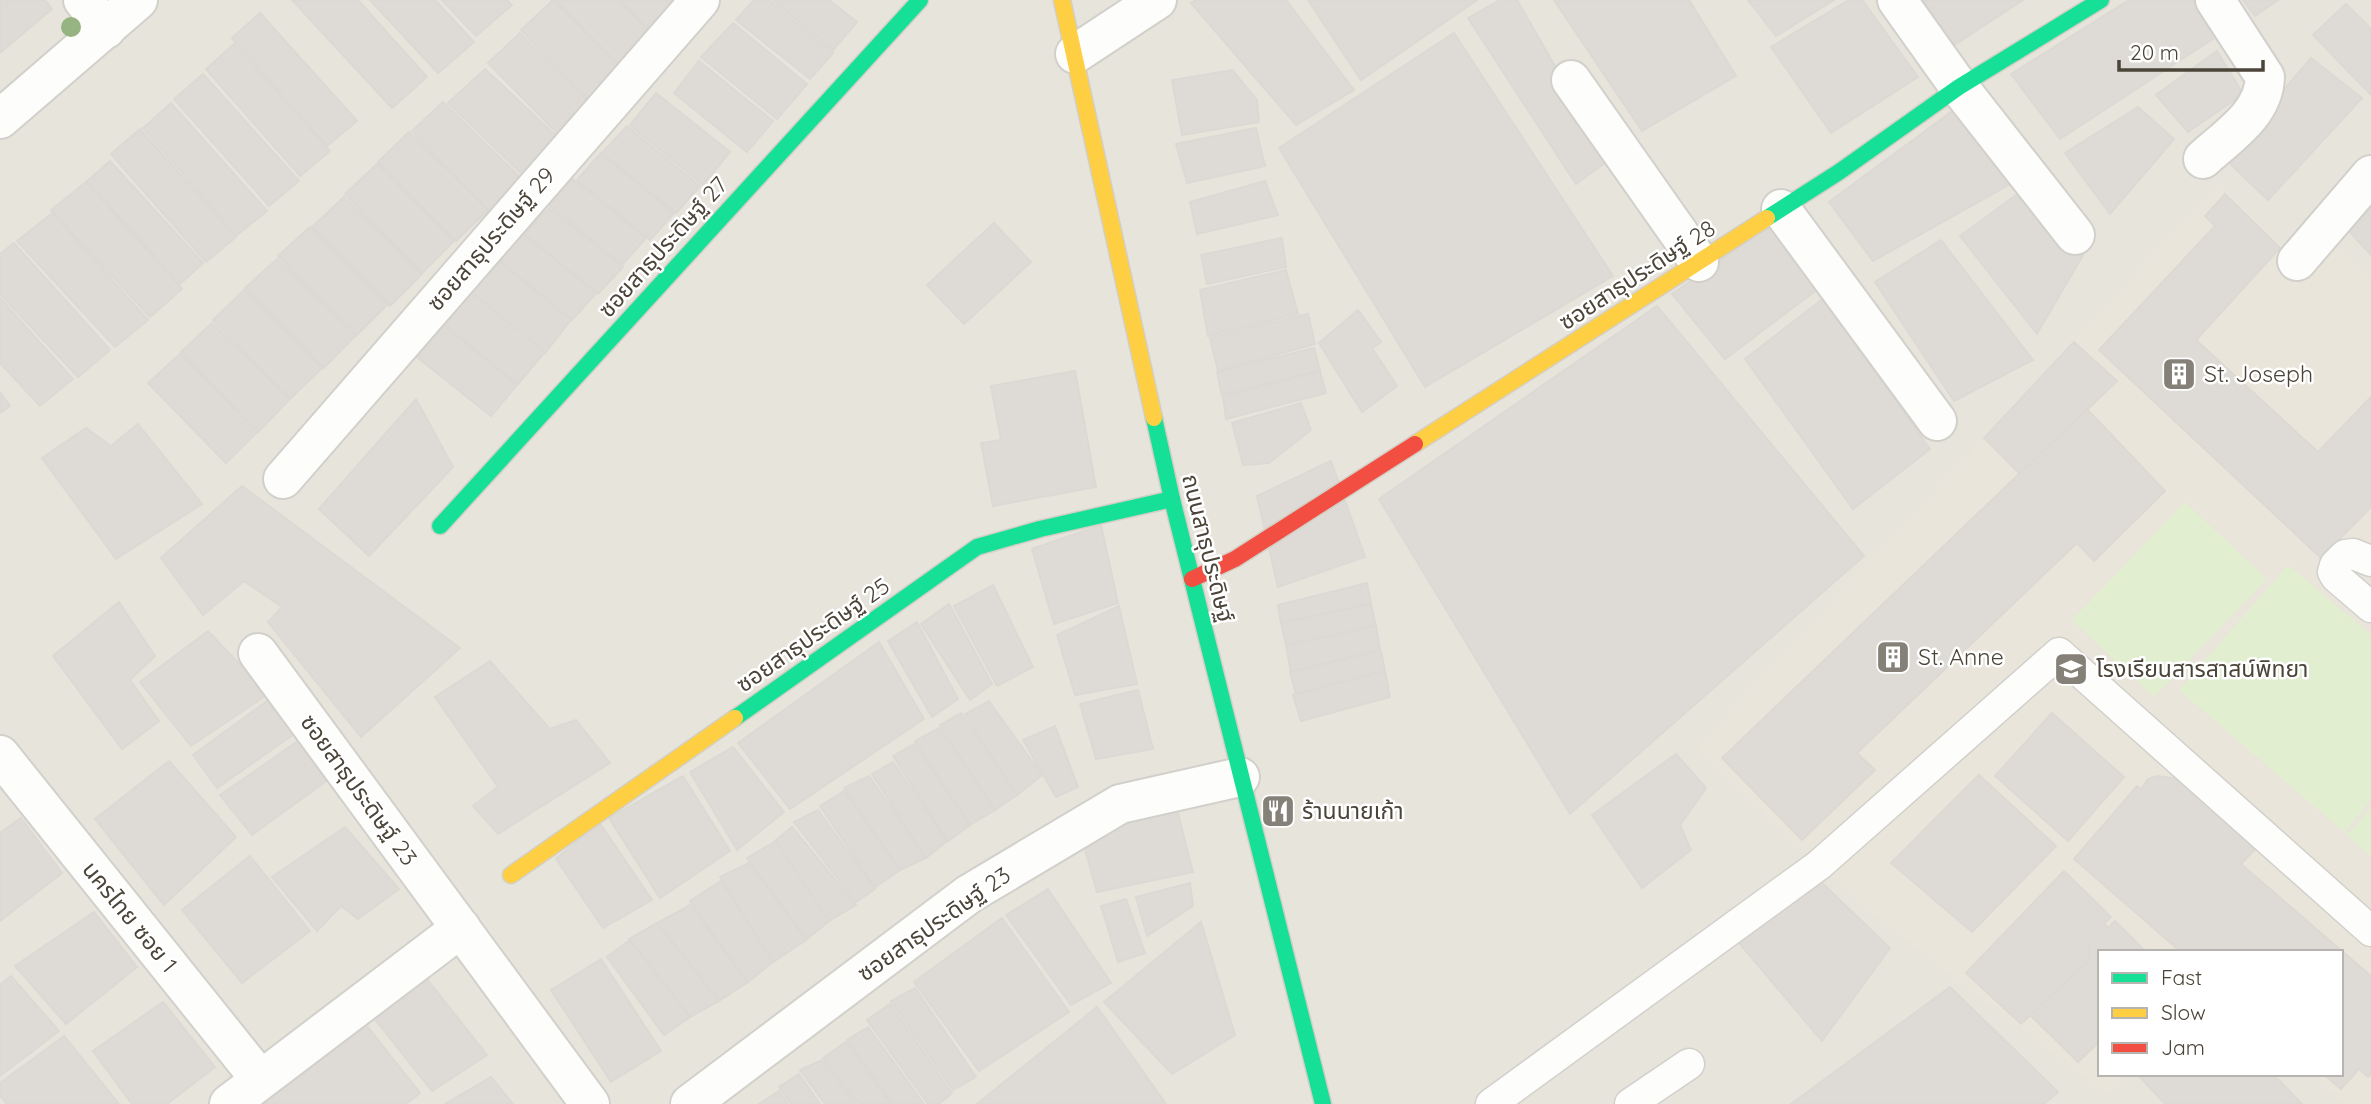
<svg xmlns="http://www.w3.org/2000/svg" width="2371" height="1104" font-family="Quicksand,'Noto Sans Thai',sans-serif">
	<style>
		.residential { fill: #e7e4dc; fill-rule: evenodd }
		.education { fill: #eae5da }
		.green { fill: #e1eecf }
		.building { fill: #dedbd6; stroke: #dcd9d4; stroke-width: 2 }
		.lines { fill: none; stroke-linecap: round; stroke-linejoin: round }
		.lane-casing { stroke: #d2d0cb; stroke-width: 33 }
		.street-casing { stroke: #d2d0cb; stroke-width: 42 }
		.fast-casing { stroke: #d3cfc5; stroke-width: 19 }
		.slow-casing { stroke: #d3cfc5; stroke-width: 19 }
		.jam-casing { stroke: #d3cfc5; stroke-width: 19 }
		.lane { stroke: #fdfdfc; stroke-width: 30 }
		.street { stroke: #fdfdfc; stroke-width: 38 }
		.fast { stroke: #16e098; stroke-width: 16 }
		.slow { stroke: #ffcf43; stroke-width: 16 }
		.jam { stroke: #f24e42; stroke-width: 16 }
		.tree { fill: #96b382 }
		.labels { text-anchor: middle; stroke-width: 5; stroke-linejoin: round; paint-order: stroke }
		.street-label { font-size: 23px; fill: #4b4439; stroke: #fff }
		.poi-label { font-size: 23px; fill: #4b4439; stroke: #fff; text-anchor: start }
	</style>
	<rect width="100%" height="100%" fill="#f4f2ee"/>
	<path class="residential" d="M0,0H2371V1104H0ZM2100,952H2341V1074H2100Z"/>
	<polygon class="education" points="2220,184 2304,268 2332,239 2371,281 2371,554 2353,572 2371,588 2371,1104 2345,1104 2311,1074 2341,1074 2341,952 2100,952 2100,1074 2130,1074 2108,1095 1868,910 1697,749"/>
	<g class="green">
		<polygon points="2185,502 2267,579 2154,697 2072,620"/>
		<polygon points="2288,565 2371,635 2371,800 2344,832 2179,690"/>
		<polygon points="2371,808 2371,857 2347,835"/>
	</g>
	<g class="building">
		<polygon points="0,0 45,0 52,9 0,53"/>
		<polygon points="292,0 358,0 427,77 392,108"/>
		<polygon points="370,0 435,0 474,42 438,73"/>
		<polygon points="442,0 507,0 512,5 476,36"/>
		<polygon points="553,0 630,77 598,109 521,30"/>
		<polygon points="555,0 618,0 654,36 622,68"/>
		<polygon points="620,0 683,0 654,35"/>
		<polygon points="754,0 768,0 833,53 810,79 736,20"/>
		<polygon points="772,0 829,0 857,22 833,50"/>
		<polygon points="1196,0 1286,0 1354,90 1296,125 1191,3"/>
		<polygon points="1308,0 1477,0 1361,80"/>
		<polygon points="1500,0 1517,0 1609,160 1576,184 1468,18"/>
		<polygon points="1554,0 1689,0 1736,76 1642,131"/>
		<polygon points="1748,0 1834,0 1776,36"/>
		<polygon points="1849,0 1862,0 1918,77 1831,133 1771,47"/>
		<polygon points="1921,0 2023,0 1953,46"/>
		<polygon points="2129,0 2198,0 2219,35 2060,139 2011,74"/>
		<polygon points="2243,0 2278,0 2255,16"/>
		<polygon points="2346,4 2371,29 2371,95 2313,35"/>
		<polygon points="260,13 357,121 327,146 232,38"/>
		<polygon points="733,23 807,84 777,119 701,57"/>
		<polygon points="520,33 597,110 566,142 488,63"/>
		<polygon points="1454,33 1613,276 1425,387 1279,148"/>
		<polygon points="234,44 330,151 300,176 206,69"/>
		<polygon points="2217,51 2243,94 2188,132 2156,95"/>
		<polygon points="2311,58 2362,98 2268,200 2225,159"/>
		<polygon points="699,61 773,121 747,152 674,93"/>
		<polygon points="485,69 565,144 529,181 448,103"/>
		<polygon points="1232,70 1257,100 1259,122 1182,135 1172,80"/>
		<polygon points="203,74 299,181 269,206 174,99"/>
		<polygon points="656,93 730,152 703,185 630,125"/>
		<polygon points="443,102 521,178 489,211 412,131"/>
		<polygon points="171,103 267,211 237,235 143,128"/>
		<polygon points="2138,107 2174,139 2110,214 2065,153"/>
		<polygon points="1955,109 2014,182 1873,261 1829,202"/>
		<polygon points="627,126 700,186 676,213 602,153"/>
		<polygon points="1256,128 1265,166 1187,183 1176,144"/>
		<polygon points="140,129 236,237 206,262 111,154"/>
		<polygon points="409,132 488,210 456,241 378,162"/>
		<polygon points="601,153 674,213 650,240 577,180"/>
		<polygon points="110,161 203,263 180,284 87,181"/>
		<polygon points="377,164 454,241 422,273 345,194"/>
		<polygon points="573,179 646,238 622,265 549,205"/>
		<polygon points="1265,181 1278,215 1197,234 1190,202"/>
		<polygon points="86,182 182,289 150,317 51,210"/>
		<polygon points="2023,190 2086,250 2037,334 1960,236"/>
		<polygon points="2225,194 2280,248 2196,340 2318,452 2371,397 2371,507 2321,558 2099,350 2215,226 2205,216"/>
		<polygon points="344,197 422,274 390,306 312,227"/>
		<polygon points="2371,203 2371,255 2346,228"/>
		<polygon points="549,208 623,267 598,294 524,234"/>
		<polygon points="52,213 148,320 115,347 17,241"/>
		<polygon points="994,223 1031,262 964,324 927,285"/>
		<polygon points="1770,226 1818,289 1725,359 1672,294"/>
		<polygon points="310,227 388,304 356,336 278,256"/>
		<polygon points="523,234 596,293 572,320 499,260"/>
		<polygon points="1282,238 1286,267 1207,284 1201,255"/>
		<polygon points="1941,240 2033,360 1954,401 1875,282"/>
		<polygon points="14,243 110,350 78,377 0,294 0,254"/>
		<polygon points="277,259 356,335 324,368 245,288"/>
		<polygon points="498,261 571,320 545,353 471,293"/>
		<polygon points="1286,270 1298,314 1208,336 1200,290"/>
		<polygon points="244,290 322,368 290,399 213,320"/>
		<polygon points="471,292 545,352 518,384 445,325"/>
		<polygon points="0,298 73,379 40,406 0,363"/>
		<polygon points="1823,299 1930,449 1853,509 1745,359"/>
		<polygon points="1657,306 1864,556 1570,814 1379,499"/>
		<polygon points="1358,310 1381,342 1372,348 1397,386 1362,412 1319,343"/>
		<polygon points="1308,314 1315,344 1218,371 1210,338"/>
		<polygon points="212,323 290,399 258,432 181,352"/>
		<polygon points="443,325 517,385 491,416 417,357"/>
		<polygon points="2074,342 2117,381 2020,474 1984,438"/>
		<polygon points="1314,348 1320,370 1222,395 1217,372"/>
		<polygon points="180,354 258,431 226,463 148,383"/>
		<polygon points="1075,371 1096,487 993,506 981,443 1001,440 991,386"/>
		<polygon points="1320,371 1326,393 1226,419 1223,397"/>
		<polygon points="0,392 10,406 0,413"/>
		<polygon points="416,399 453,467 369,556 319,509"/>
		<polygon points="1301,403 1311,430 1269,463 1243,465 1232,423"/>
		<polygon points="2087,409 2165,491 2094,561 2077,543 1857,753 1875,770 1802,840 1722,758"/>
		<polygon points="138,424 202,504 116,559 42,458 86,428 111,446"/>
		<polygon points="1331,461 1365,557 1278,587 1257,496"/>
		<polygon points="242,486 460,648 361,737 268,622 282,607 244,581 203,615 161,558"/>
		<polygon points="1101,525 1118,603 1054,624 1032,549"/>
		<polygon points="1367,583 1371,603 1281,623 1278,605"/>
		<polygon points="993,585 1033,667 997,686 954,606"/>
		<polygon points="119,602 155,656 130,680 159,721 122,749 53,656"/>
		<polygon points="949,604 992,684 970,700 921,624"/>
		<polygon points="1371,604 1376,626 1286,645 1281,623"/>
		<polygon points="1119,606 1137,684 1075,695 1057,635"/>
		<polygon points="917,622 958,699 932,717 888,641"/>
		<polygon points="1376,626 1380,649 1291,672 1286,645"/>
		<polygon points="208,631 268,694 191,746 140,682"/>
		<polygon points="879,642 924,719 790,809 738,743"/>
		<polygon points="1381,651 1385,671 1296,694 1290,672"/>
		<polygon points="490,661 550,729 576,720 610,763 498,834 473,806 498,787 435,697"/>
		<polygon points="1385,671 1390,697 1301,721 1293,695"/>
		<polygon points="1138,690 1153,749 1096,759 1080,704"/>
		<polygon points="274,696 297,732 217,788 193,755"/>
		<polygon points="989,701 1042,775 1017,795 965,714"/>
		<polygon points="961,713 1017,795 995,810 940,725"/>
		<polygon points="2052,713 2124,777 2068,841 1995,776"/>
		<polygon points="1055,726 1078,787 1056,797 1023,740"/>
		<polygon points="939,728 995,810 970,825 915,741"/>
		<polygon points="301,739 329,779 252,835 220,795"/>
		<polygon points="914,744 970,825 948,841 893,756"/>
		<polygon points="733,747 784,812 737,850 690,772"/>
		<polygon points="1676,754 1706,788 1680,825 1691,850 1642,888 1592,815"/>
		<polygon points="169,761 236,837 164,905 95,819"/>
		<polygon points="893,762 947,841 926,858 872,774"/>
		<polygon points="1979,775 2056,846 1972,932 1891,863"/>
		<polygon points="683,776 730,851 660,898 609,818"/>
		<polygon points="869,776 926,858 900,870 844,788"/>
		<polygon points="2157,776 2178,779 2257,847 2241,864 2371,976 2371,1074 2368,1077 2359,1069 2341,1089 2323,1074 2341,1074 2341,952 2181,952 2074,859 2137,786 2141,789 2148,779"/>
		<polygon points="844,791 900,870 875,887 820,806"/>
		<polygon points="1176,806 1193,872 1097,892 1081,835"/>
		<polygon points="818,810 875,889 856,902 794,822"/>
		<polygon points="21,818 62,873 0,921 0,833"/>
		<polygon points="599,822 652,900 603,928 556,859"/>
		<polygon points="345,827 399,889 358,919 341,906 317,931 272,877"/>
		<polygon points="792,827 856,905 829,921 775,841"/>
		<polygon points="776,841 829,921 807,939 747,858"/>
		<polygon points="250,856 310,931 242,983 182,910"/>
		<polygon points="749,863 806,940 773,962 720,877"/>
		<polygon points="2064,871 2111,917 2104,924 2109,928 2089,947 2089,961 2021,1024 1966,973"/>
		<polygon points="1818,879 1890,948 1822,1041 1739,943"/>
		<polygon points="721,881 773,962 748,982 690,901"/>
		<polygon points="1190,883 1193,906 1147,936 1136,897"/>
		<polygon points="1048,889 1111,983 1071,1005 1006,915"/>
		<polygon points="1126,899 1145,953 1118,962 1101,906"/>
		<polygon points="690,905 748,982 719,1001 657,923"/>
		<polygon points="94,912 137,967 66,1024 15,966"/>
		<polygon points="1002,918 1069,1012 979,1071 914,982"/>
		<polygon points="2115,921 2146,952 2100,952 2100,1041 2078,1062 2030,1015 2089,961 2089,947"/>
		<polygon points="1201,922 1235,1035 1172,1074 1104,1002"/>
		<polygon points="657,923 719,1001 690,1017 629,939"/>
		<polygon points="630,940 690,1017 664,1035 607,957"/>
		<polygon points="601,959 661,1051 611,1082 551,990"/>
		<polygon points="419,969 487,1055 432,1091 366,1008"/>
		<polygon points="11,976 59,1031 0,1076 0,985"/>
		<polygon points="1950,987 2058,1092 2044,1104 1791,1104"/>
		<polygon points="915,988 976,1077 953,1090 891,1001"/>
		<polygon points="163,1002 215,1067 167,1104 132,1104 93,1051"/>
		<polygon points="890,1004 952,1093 939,1104 928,1104 867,1020"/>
		<polygon points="1097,1007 1166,1104 977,1104"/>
		<polygon points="363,1021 420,1093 406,1104 258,1104"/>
		<polygon points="868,1027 924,1104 893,1104 847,1040"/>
		<polygon points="64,1036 119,1104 7,1104 0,1096 0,1083"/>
		<polygon points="846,1042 891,1104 859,1104 823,1058"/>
		<polygon points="822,1060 856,1104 825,1104 800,1070"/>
		<polygon points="799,1074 820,1104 791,1104 779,1087"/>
		<polygon points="2137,1074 2273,1074 2302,1104 2165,1104"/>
		<polygon points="491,1077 513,1104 445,1104"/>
		<polygon points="779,1091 788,1104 759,1104"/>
	</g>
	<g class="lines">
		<g class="lane-casing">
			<g id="lane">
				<polyline points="2371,561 2353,554 2345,555 2335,565 2333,572 2336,577 2371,607"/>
				<polyline points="1491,1104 1819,865 2059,653 2371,931"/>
				<polyline points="1630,1104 1689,1064"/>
			</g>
		</g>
		<g class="street-casing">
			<g id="street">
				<polyline points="83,0 106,29"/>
				<polyline points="1897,0 1959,87 2075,235"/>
				<polyline points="1075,54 1157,0"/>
				<polyline points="1571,80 1699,262"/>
				<polyline points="0,119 138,0"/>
				<path d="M2203,159C2228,136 2264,114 2265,77L2215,0"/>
				<polyline points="1781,209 1937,421"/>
				<polyline points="2297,261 2371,175"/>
				<polyline points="283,479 700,0"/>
				<polyline points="258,653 590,1104"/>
				<polyline points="0,755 260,1079"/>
				<polyline points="229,1104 461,928"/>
				<polyline points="690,1104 969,894 1120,804 1240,777"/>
			</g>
		</g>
		<g class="fast-casing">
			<g id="fast">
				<polyline points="1767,218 1839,172 1959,87 2101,0"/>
				<polyline points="1154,418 1172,499 1323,1104"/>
				<polyline points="440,526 920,0"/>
				<polyline points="735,718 977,547 1040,529 1172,499"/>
			</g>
		</g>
		<g class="slow-casing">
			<g id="slow">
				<polyline points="1062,0 1154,418"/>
				<polyline points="1415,444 1767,218"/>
				<polyline points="511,875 735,718"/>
			</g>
		</g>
		<g class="jam-casing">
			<polyline id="jam" points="1192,579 1235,559 1415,444"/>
		</g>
		<use href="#lane" class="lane"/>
		<use href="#street" class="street"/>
		<use href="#fast" class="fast"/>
		<use href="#slow" class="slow"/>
		<use href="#jam" class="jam"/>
	</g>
	<circle class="tree" cx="71" cy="27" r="10"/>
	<defs>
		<g id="building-square" transform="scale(1.75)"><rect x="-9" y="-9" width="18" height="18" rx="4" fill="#868178" stroke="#fff"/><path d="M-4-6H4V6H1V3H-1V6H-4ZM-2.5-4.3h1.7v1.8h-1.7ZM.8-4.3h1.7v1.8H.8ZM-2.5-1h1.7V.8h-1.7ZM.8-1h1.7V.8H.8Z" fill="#fff"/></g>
		<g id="school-square" transform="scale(1.75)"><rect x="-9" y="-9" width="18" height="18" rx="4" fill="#868178" stroke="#fff"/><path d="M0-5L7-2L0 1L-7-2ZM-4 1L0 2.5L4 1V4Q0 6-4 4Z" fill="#fff"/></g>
		<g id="restaurant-square" transform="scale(1.75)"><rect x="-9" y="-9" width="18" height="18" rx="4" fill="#868178" stroke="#fff"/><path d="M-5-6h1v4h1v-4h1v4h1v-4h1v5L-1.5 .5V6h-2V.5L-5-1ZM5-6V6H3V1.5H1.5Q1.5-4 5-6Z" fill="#fff"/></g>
	</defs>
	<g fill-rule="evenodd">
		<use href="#building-square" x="2179" y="374"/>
		<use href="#building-square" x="1893" y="657"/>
		<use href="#school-square" x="2071" y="669"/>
		<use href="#restaurant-square" x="1278" y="811"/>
	</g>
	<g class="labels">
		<g class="street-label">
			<text transform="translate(491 239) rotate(-49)" y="8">ซอยสาธุประดิษฐ์ 29</text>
			<text transform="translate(663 247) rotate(-48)" y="8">ซอยสาธุประดิษฐ์ 27</text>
			<text transform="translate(1637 275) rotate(-33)" y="8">ซอยสาธุประดิษฐ์ 28</text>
			<text transform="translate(1208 548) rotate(76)" y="8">ถนนสาธุประดิษฐ์</text>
			<text transform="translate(813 635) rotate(-35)" y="8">ซอยสาธุประดิษฐ์ 25</text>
			<text transform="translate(359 790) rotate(54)" y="8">ซอยสาธุประดิษฐ์ 23</text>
			<text transform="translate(130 917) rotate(51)" y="8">นครไทย ซอย 1</text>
			<text transform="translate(934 924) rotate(-35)" y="8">ซอยสาธุประดิษฐ์ 23</text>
		</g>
		<g class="poi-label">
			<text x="2204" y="382">St. Joseph</text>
			<text x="1918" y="665">St. Anne</text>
			<text x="2096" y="677">โรงเรียนสารสาสน์พิทยา</text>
			<text x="1302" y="819">ร้านนายเก้า</text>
		</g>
	</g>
	<rect x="2098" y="950" width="245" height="126" fill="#ffffff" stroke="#b7b4b0" stroke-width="2"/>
	<rect x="2112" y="973" width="35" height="10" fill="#16e098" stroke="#b7b4b0" stroke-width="2"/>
	<text x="2161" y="985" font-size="21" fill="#4b4439">Fast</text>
	<rect x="2112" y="1008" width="35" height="10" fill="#ffcf43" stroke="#b7b4b0" stroke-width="2"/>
	<text x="2161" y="1020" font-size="21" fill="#4b4439">Slow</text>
	<rect x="2112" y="1043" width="35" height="10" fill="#f24e42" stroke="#b7b4b0" stroke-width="2"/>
	<text x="2161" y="1055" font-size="21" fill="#4b4439">Jam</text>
	<path d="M2119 60v10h144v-10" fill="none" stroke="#4b4439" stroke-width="3.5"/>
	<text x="2130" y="60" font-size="21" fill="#4b4439" stroke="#ffffff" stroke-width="5" paint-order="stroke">20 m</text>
</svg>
